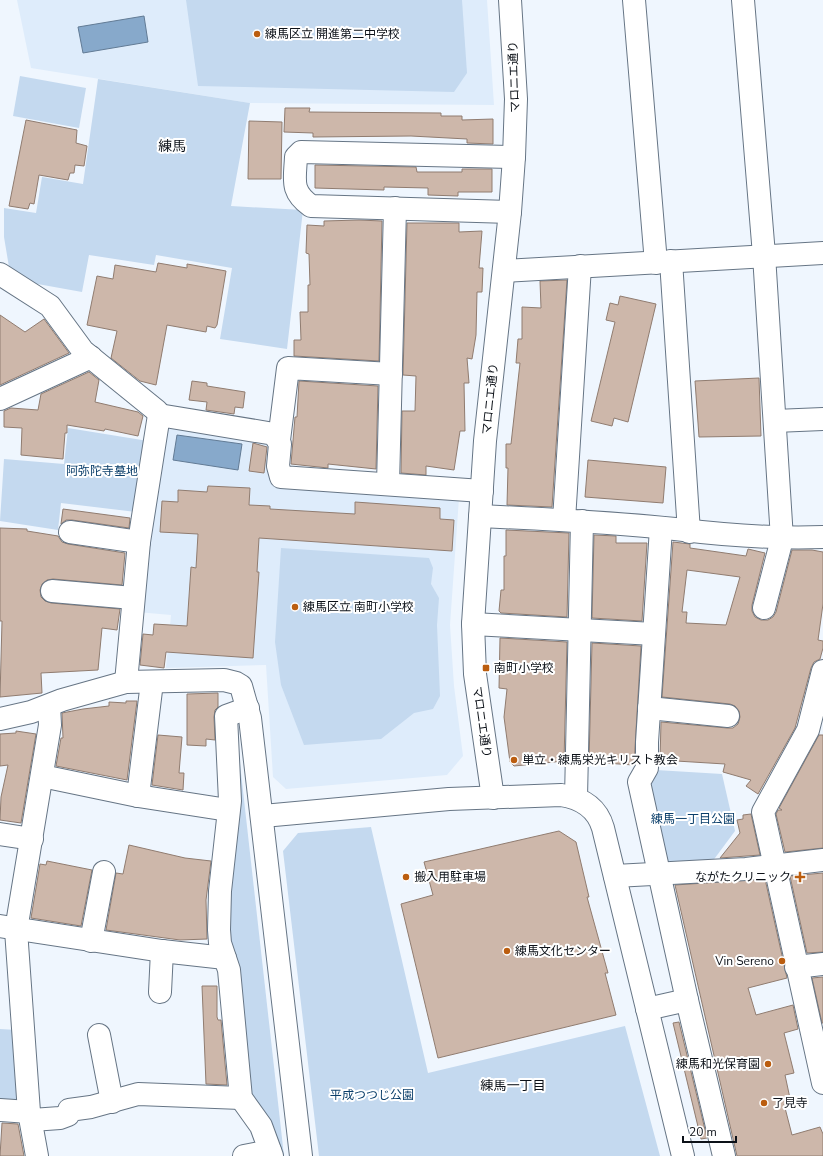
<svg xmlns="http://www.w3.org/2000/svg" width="823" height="1156" font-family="'Nunito Sans','Noto Sans JP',sans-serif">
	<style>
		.built { fill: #deecfb }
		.green { fill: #c4d9ef }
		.water { fill: #87a9cb; stroke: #627b95 }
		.building { fill: #cdb7aa; stroke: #907c70; fill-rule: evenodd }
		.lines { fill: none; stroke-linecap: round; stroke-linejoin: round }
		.minor-casing { stroke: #667585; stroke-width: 24 }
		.minor { stroke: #fff; stroke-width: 22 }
		.poi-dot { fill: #bb5d0f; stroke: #fff; stroke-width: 1.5 }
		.labels { text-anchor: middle; stroke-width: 4; stroke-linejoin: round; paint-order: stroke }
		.poi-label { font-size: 12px; fill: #0c1118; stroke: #fff; text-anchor: start }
		.street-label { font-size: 12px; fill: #0c1118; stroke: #fff }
		.park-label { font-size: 12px; fill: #0a3e6a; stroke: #fff }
		.neighbourhood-label { font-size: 13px; fill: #0c1118; stroke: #fff }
		.quarter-label { font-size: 14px; fill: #0c1118; stroke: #fff }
	</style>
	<rect width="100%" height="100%" fill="#eff6fe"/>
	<g class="built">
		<polygon points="17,0 487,0 494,105 250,103 31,68"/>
		<polygon points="170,422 270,439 272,483 459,498 450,625 454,686 463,756 447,775 286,789 273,777 266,665 166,668 171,615 137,612 162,428"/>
	</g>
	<g class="green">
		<polygon points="186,0 462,0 467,73 454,92 198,86"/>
		<polygon points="20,76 86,88 79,128 13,116"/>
		<polygon points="98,79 250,103 231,206 303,210 287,349 220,339 232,268 156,255 154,265 89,255 82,292 32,283 9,267 4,237 4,208 36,213 42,177 83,184"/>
		<polygon points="68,428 148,441 136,512 61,503 58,530 0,521 4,459 64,464"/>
		<polygon points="281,548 429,558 433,568 431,584 439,598 437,625 440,696 433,709 414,713 381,739 304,745 281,685 275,642"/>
		<polygon points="239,755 284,1156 276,1156 254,1109 226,945 236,756"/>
		<polygon points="656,770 722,774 735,831 709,866 664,867 647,784"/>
		<polygon points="371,827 428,1073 625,1026 660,1156 319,1156 283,851 298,833"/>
		<polygon points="0,1029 17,1030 23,1101 0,1107"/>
	</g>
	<g class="water">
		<polygon points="144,16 148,42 83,53 78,27"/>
		<polygon points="177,435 242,444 238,470 173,460"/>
	</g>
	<g class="building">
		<polygon points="285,108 310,108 309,112 441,113 441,116 462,116 462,120 493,119 493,144 467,143 467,139 411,136 313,137 313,133 284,132"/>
		<polygon points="26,120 77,130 76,143 87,146 84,166 75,165 74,173 70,173 68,180 39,175 34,204 30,203 28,209 9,206"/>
		<polygon points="249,121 282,122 281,179 248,179"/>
		<polygon points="315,165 416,167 417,172 462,172 462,169 492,169 492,192 458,192 458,196 428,195 428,188 384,187 384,190 315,188"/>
		<polygon points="359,220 382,221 379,361 294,356 294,340 301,340 300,312 308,312 308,285 310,285 309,254 306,253 307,225 324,226 324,221"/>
		<polygon points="407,223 459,223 459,232 482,231 479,268 483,268 482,292 477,292 476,335 472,359 467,358 469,383 464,383 465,431 460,431 454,470 426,466 426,475 401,473 402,411 415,411 416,376 403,375"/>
		<polygon points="158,263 187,268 187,264 226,271 217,325 215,328 207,326 206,332 167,325 156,385 140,381 111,358 117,331 87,325 97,276 113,279 115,265 156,272"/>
		<polygon points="567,280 552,507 507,505 508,468 506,468 506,444 511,444 520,363 516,363 518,339 522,339 522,307 541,308 540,281"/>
		<polygon points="620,296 656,304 628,422 614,418 612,426 591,421 615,322 606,320 610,303 618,305"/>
		<polygon points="0,315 25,332 44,319 69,353 0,385"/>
		<polygon points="89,372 99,380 95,402 138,412 143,416 138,436 105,429 104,431 67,425 67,433 65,433 63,459 21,455 22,428 4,427 4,411 11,408 38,410 41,394"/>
		<polygon points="759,378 761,436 699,437 695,381"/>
		<polygon points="192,381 207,383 207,386 245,392 243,408 235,407 234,414 206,410 207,402 189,400"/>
		<polygon points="299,381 378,386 376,469 328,464 328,468 291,464 295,417 297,417"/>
		<polygon points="253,443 267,447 264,473 249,471"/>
		<polygon points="588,460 666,467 663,503 585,497"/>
		<polygon points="208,486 250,488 249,505 270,506 270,509 355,514 355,502 440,508 440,519 454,520 452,551 259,538 257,572 259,572 253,658 166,652 164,668 140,665 143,634 153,635 154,624 187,626 191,567 196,568 198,534 160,532 162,501 178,502 178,490 207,492"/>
		<polygon points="63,509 130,518 129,528 72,520 66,520 61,524"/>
		<polygon points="0,528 27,529 27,531 58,536 62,542 68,544 125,553 122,585 53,579 47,580 42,584 40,590 41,597 45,601 51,603 120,609 117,630 102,628 98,670 41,673 42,693 0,697 2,621 0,621"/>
		<polygon points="506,530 569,533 567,617 501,613 499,611 501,590 504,590 504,556 506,556"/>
		<polygon points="594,535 616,536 616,543 647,543 642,621 592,618"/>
		<path d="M673,542L690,544V548L746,556L748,549L765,553L752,605V611L755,617L761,620H768L773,617L776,612L792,550H812L823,552V604L818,640L823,641V648L820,659L814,662L811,668L795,728L758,794L746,786L751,780L723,772L725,764L660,760L661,722L727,728H733L738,724L740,717L739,711L735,706L730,704L662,697ZM687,570L740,577L726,625L686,623L687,612H682Z"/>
		<polygon points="500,638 567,642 564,761 514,766 510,762 504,717 507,689 499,688"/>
		<polygon points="592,643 641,646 634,765 589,762"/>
		<polygon points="218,693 218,707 215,710 214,717 215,740 206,739 206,746 187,745 187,694"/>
		<polygon points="126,701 137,701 127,780 56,766 61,738 63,738 62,713 83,709 109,706 109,702 126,703"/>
		<polygon points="16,731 36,734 21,823 0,820 1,797 8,765 0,766 0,734 16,733"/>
		<polygon points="158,735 182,737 179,773 184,773 183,790 152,785"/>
		<polygon points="819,735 823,735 823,848 785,852 776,814 778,810 782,810 779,808"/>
		<polygon points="751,814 760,855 720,858 740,833 737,820 743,819 743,815"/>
		<polygon points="559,831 576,842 589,897 587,897 608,973 605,973 616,1015 438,1058 401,904 433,895 424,862"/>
		<polygon points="129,845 185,858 211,861 206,900 207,939 180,940 106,930 116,873 123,874"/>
		<polygon points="47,861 92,870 81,926 31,918 40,864 46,865"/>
		<polygon points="823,873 823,952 807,953 790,876"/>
		<polygon points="765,879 787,978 748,988 756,1015 793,1005 798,1029 784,1033 794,1073 785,1075 791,1103 784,1104 792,1135 820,1127 823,1134 823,1156 737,1156 675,885"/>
		<polygon points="823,977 823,1023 822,1023 812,978"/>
		<polygon points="202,986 217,986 217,1017 218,1020 221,1020 227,1085 206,1084"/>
		<polygon points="679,1022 707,1138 701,1139 673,1023"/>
		<polygon points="2,1123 18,1124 24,1156 0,1156"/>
	</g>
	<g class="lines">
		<g class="minor-casing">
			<g id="minor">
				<polyline points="634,0 656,263"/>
				<polyline points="743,0 764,255 782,539 764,608"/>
				<path d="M510,212L311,206C290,191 295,180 296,157L301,152L514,157"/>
				<polyline points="671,261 689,532"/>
				<polyline points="504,271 823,253"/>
				<polyline points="0,274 50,306 83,351 157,411 159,415"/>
				<polyline points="0,399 91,357"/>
				<polyline points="775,421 823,419"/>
				<polyline points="279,440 288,368 391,374"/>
				<polyline points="388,484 395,208"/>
				<path d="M480,516C545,519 610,522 675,529C724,535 773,539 823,537"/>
				<polyline points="564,520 580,266"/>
				<polyline points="661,528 647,742 647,768 639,782 687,1000 724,1156"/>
				<polyline points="70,532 139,542"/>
				<polyline points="52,591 133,598"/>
				<polyline points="473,624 654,634"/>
				<polyline points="823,671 808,730 763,812 823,1083"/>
				<polyline points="126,682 139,542 159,415 274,434 280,444 278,466 281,477 482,491"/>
				<polyline points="248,708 226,716 230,801 220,891 219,930 220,943 229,970 241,1098 261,1126 272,1156"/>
				<polyline points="649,708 728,716"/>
				<polyline points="0,719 31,712 62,700 126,682 224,680 236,683 241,686 250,718 301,1156"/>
				<polyline points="42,776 138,796 228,810"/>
				<polyline points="138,796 152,682"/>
				<polyline points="493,798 475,674 473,624 485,441 510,212 514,157 516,99 510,0"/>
				<polyline points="576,798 582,521"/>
				<path d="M263,816L449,799L561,795C581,798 597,807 603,828L683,1156"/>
				<polyline points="0,834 32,839"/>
				<polyline points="615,876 746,869 823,860"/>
				<polyline points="0,926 162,951 225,958"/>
				<polyline points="91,941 104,872"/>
				<polyline points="796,967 823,964"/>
				<polyline points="160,992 162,951"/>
				<polyline points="647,1009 687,1000"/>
				<polyline points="99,1035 112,1102"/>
				<polyline points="0,1110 29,1112"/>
				<polyline points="32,1120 60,1118 68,1115 69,1110 91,1107 138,1094 241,1098"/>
				<polyline points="37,1156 29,1112 16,930 50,725 49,706"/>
				<polyline points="244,1156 270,1151"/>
			</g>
		</g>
		<use href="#minor" class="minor"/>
	</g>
	<g class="poi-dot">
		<circle cx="257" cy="34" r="4"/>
		<circle cx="295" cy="607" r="4"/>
		<rect x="482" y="664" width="8" height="8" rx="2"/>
		<circle cx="514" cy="760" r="4"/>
		<circle cx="406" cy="877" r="4"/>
		<path d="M798 871h4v4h4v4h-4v4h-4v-4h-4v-4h4z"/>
		<circle cx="507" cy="951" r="4"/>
		<circle cx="782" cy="961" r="4"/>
		<circle cx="768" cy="1064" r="4"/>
		<circle cx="764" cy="1103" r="4"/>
	</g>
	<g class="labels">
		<g class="poi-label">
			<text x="265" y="38">練馬区立 開進第二中学校</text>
			<text x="303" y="611">練馬区立 南町小学校</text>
			<text x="494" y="672">南町小学校</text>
			<text x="522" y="764">単立・練馬栄光キリスト教会</text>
			<text x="414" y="881">搬入用駐車場</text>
			<text x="791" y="881" text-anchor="end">ながたクリニック</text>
			<text x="515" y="955">練馬文化センター</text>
			<text x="774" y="965" text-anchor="end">Vin Sereno</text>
			<text x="760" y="1068" text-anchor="end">練馬和光保育園</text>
			<text x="772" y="1107">了見寺</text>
		</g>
		<g class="street-label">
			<text transform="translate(514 77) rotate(-92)" y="4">マロニエ通り</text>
			<text transform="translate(490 399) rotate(-84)" y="4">マロニエ通り</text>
			<text transform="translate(482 722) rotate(82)" y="4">マロニエ通り</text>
		</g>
		<g class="park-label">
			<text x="102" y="475">阿弥陀寺墓地</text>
			<text x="693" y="823">練馬一丁目公園</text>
			<text x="372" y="1099">平成つつじ公園</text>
		</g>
		<g class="neighbourhood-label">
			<text x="513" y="1090">練馬一丁目</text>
		</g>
		<g class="quarter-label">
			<text x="172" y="151">練馬</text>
		</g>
	</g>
	<path d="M683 1136v6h53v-6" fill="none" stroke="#0c1118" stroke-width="2"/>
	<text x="689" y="1136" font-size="12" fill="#0c1118" stroke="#ffffff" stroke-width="3" paint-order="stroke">20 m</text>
</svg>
